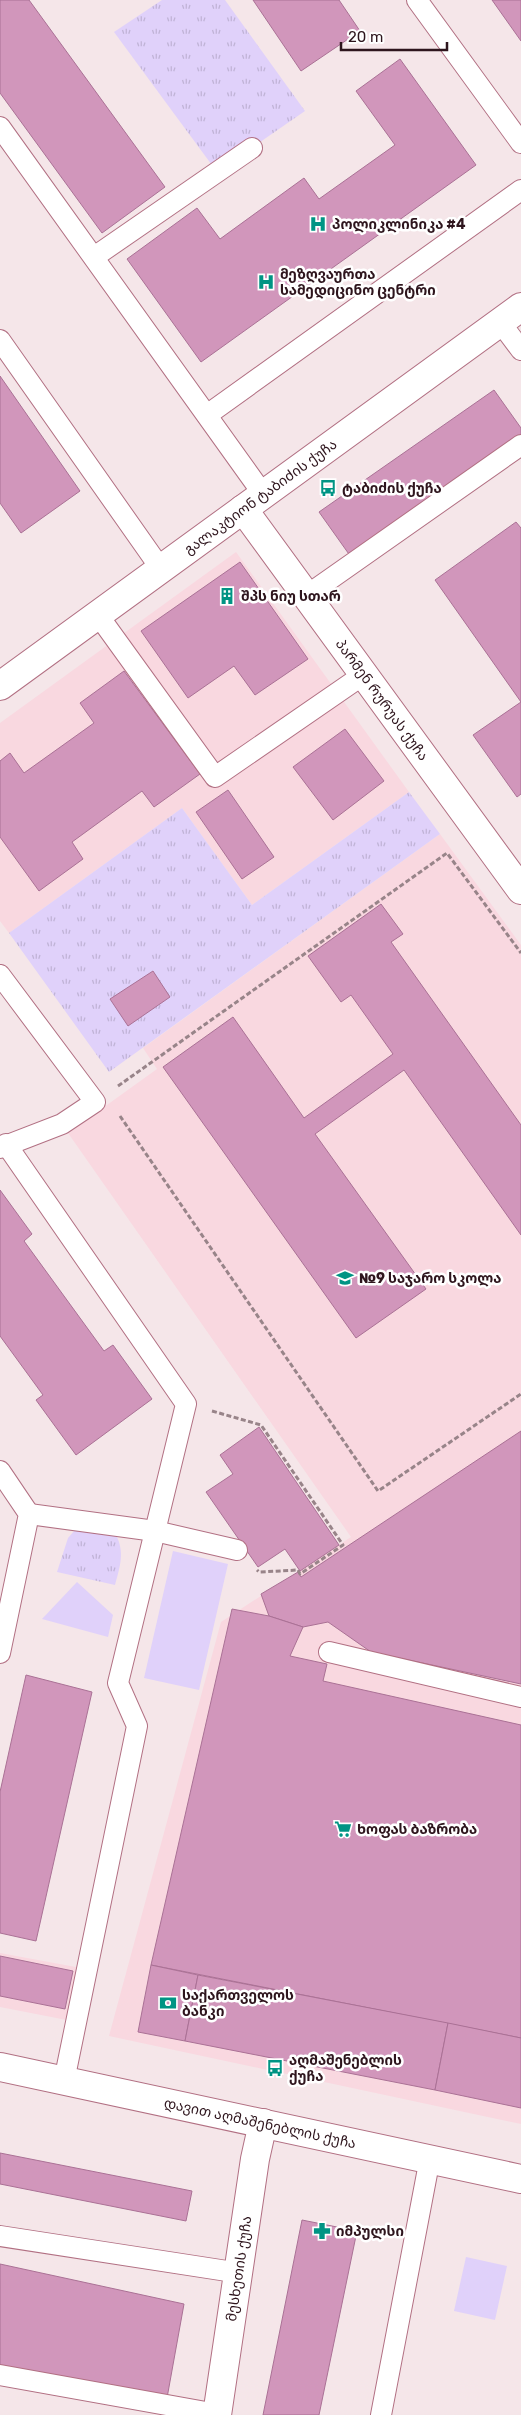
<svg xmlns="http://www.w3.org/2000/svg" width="521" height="2415" font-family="Rubik,'Noto Sans Georgian',sans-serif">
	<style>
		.built { fill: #f9d8e0 }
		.grass { fill: url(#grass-tufts) }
		.park { fill: #e0d1fa }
		.building { fill: #d196bb; stroke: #aa7195 }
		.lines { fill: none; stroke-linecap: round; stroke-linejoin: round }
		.service-casing { stroke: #b27083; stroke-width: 22 }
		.minor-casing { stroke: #b27083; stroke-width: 30 }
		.tertiary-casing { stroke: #b27083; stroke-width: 30 }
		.path { stroke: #988489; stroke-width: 3; stroke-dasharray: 5 2.5; stroke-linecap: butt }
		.service { stroke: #fff; stroke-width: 20 }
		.minor { stroke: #fff; stroke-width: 28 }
		.tertiary { stroke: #fff; stroke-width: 28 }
		.labels { text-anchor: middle; stroke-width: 5; stroke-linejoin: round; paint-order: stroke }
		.poi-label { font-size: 14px; font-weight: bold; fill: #2e151d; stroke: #fff; text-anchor: start }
		.street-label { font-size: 14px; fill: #2e151d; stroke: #fff }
	</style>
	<defs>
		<pattern id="grass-tufts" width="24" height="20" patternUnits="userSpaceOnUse" patternTransform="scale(1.25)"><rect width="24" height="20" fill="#e0d1fa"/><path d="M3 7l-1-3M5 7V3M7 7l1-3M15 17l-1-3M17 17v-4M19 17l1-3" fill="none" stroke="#c0b3d6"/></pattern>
	</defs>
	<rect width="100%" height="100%" fill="#f5e6e9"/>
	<g class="built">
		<polygon points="236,552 409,792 252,905 182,808 9,933 0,921 0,723"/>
		<polygon points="440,834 521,945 521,2124 109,2036 221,1622 351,1537 68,1133 157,1069 143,1048"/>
		<polygon points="0,1953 92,1970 82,2023 0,2007"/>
	</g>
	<g class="grass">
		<polygon points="162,0 225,0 305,111 217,172 114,32"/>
		<polygon points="409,792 440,834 109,1072 9,933 182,808 252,905"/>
		<path d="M75,1530L116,1535C125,1552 120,1567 115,1585L57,1572L68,1538Z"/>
	</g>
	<g class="park">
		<polygon points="173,1551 228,1564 199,1690 144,1678"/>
		<polygon points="77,1582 113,1615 108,1637 42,1619"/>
		<polygon points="466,2257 507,2266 495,2320 454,2311"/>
	</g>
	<g class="building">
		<polygon points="0,0 29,0 165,187 102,233 0,93"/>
		<polygon points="253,0 339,0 360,31 301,71"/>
		<polygon points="492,0 521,0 521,41"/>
		<polygon points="400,59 476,165 201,362 127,259 197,208 220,239 304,178 319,199 395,145 356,91"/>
		<polygon points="0,376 80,491 21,533 0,503"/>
		<polygon points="494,390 521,428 521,438 351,557 319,512"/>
		<polygon points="516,522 521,528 521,702 435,580"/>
		<polygon points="240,562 308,659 255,695 234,666 188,698 141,631"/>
		<polygon points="124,671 200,774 154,807 142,791 72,842 83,859 39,891 0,837 0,761 10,753 24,773 94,723 80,703"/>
		<polygon points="521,702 521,794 517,797 473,735"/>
		<polygon points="345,729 384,781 333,820 293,767"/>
		<polygon points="228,790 274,857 242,879 196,812"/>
		<polygon points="381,904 403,934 391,942 521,1125 521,1235 404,1070 315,1134 426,1289 356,1338 163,1067 233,1017 304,1118 393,1054 351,995 341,1002 308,956"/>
		<polygon points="153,971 170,997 128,1026 110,999"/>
		<polygon points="0,1190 32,1234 24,1241 104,1351 113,1345 152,1399 76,1455 36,1400 43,1395 0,1336"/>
		<polygon points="259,1427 339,1545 300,1571 285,1549 258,1567 206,1492 233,1474 220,1455"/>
		<polygon points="521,1431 521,1684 371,1652 328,1622 303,1627 269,1616 261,1594 298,1572 301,1577"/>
		<polygon points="232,1609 269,1616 303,1627 290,1656 327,1664 323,1681 521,1725 521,2038 151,1965"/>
		<polygon points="26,1675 92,1692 36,1941 0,1933 0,1792"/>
		<polygon points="0,1956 73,1971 65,2009 0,1996"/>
		<polygon points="151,1965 198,1975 185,2041 138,2032"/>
		<polygon points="198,1975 448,2023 435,2090 185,2041"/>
		<polygon points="448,2023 521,2038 521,2108 435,2090"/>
		<polygon points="0,2153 192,2191 186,2221 0,2184"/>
		<polygon points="302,2220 357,2231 319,2415 263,2415"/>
		<polygon points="0,2264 184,2304 167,2398 0,2366"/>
	</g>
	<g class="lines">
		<g class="service-casing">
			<g id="service">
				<polyline points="417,0 521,143"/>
				<polyline points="0,127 263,494"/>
				<polyline points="94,257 252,148"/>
				<polyline points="500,322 521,350"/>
				<polyline points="0,340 161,569"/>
				<polyline points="207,415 521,190"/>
				<polyline points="306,596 521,445"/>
				<polyline points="98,615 215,777 363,675"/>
				<polyline points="0,975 95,1102 62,1124 0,1148"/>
				<polyline points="6,1144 186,1404 118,1683 137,1726 64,2081"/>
				<polyline points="0,1471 29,1514 0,1653"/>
				<polyline points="29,1514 155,1531 237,1550"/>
				<polyline points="329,1652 521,1697"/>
				<polyline points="0,2236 240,2273"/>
				<polyline points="0,2375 217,2414"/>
				<polyline points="381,2415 430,2158"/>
			</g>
		</g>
		<g class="minor-casing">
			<g id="minor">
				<path id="s1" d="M243,509L521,890"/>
				<path id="s2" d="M217,2415L255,2159L263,2123"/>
			</g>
		</g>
		<g class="tertiary-casing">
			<g id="tertiary">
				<path id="s3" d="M0,686L521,307"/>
				<path id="s4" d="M0,2067L521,2179"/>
			</g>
		</g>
		<g class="path">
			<polyline points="118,1086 447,853 521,953"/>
			<polyline points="120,1116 378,1491 521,1394"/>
			<polyline points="212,1411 261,1425 343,1545 300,1574 298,1570 259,1572 257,1570"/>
		</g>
		<use href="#service" class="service"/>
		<use href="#minor" class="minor"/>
		<use href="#tertiary" class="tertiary"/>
	</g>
	<defs>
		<g id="hospital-bare" transform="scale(1.35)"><path d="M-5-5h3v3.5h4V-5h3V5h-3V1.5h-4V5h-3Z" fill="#009484" stroke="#fff" stroke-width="2.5" paint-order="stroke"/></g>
		<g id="bus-bare" transform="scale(1.35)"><path d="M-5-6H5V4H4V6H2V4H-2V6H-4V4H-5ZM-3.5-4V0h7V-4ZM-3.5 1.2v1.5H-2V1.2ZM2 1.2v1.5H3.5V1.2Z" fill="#009484" stroke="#fff" stroke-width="2.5" paint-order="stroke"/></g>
		<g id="building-bare" transform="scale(1.35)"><path d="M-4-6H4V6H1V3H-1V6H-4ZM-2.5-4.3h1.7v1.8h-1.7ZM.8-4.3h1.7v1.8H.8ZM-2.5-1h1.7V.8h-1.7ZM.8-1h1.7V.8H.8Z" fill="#009484" stroke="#fff" stroke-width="2.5" paint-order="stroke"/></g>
		<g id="school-bare" transform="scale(1.35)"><path d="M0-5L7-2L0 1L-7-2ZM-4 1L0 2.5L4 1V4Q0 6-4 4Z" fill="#009484" stroke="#fff" stroke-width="2.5" paint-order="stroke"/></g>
		<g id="supermarket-bare" transform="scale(1.35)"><path d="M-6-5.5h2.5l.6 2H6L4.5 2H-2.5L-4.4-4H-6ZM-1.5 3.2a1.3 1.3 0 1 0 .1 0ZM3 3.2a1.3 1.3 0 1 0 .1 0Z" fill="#009484" stroke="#fff" stroke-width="2.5" paint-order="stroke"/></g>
		<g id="bank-bare" transform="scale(1.35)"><path d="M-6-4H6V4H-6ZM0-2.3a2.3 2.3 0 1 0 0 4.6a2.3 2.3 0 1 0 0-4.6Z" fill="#009484" stroke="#fff" stroke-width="2.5" paint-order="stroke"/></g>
		<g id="pharmacy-bare" transform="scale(1.35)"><path d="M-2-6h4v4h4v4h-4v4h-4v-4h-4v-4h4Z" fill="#009484" stroke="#fff" stroke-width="2.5" paint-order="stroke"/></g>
	</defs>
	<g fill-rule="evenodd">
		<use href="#hospital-bare" x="318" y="224"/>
		<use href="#hospital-bare" x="266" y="282"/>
		<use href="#bus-bare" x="328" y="488"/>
		<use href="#building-bare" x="227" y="596"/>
		<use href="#school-bare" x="345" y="1278"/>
		<use href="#supermarket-bare" x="343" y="1829"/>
		<use href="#bank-bare" x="168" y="2003"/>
		<use href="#bus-bare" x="275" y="2068"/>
		<use href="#pharmacy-bare" x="322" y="2231"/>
	</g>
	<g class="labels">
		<g class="poi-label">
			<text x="332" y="229">პოლიკლინიკა #4</text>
			<text x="280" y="279">მეზღვაურთა<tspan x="280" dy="16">სამედიცინო ცენტრი</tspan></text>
			<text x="342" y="493">ტაბიძის ქუჩა</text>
			<text x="241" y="601">შპს ნიუ სთარ</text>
			<text x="359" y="1283">№9 საჯარო სკოლა</text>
			<text x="357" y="1834">Ხოფას Ბაზრობა</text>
			<text x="182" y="2000">საქართველოს<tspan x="182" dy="16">ბანკი</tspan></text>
			<text x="289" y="2065">აღმაშენებლის<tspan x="289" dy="16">ქუჩა</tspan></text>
			<text x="336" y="2236">იმპულსი</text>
		</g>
		<g class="street-label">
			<text dy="5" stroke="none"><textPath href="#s3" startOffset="322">გალაკტიონ ტაბიძის ქუჩა</textPath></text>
			<text dy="5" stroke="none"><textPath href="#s1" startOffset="236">პარმენ რურუას ქუჩა</textPath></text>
			<text dy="5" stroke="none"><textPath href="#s4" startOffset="266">დავით აღმაშენებლის ქუჩა</textPath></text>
			<text dy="5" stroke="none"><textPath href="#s2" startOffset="148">მესხეთის ქუჩა</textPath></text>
		</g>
	</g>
	<path d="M341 42v8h106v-8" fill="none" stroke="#2e151d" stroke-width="2.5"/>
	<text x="348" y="42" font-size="15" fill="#2e151d" stroke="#ffffff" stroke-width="4" paint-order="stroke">20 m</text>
</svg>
